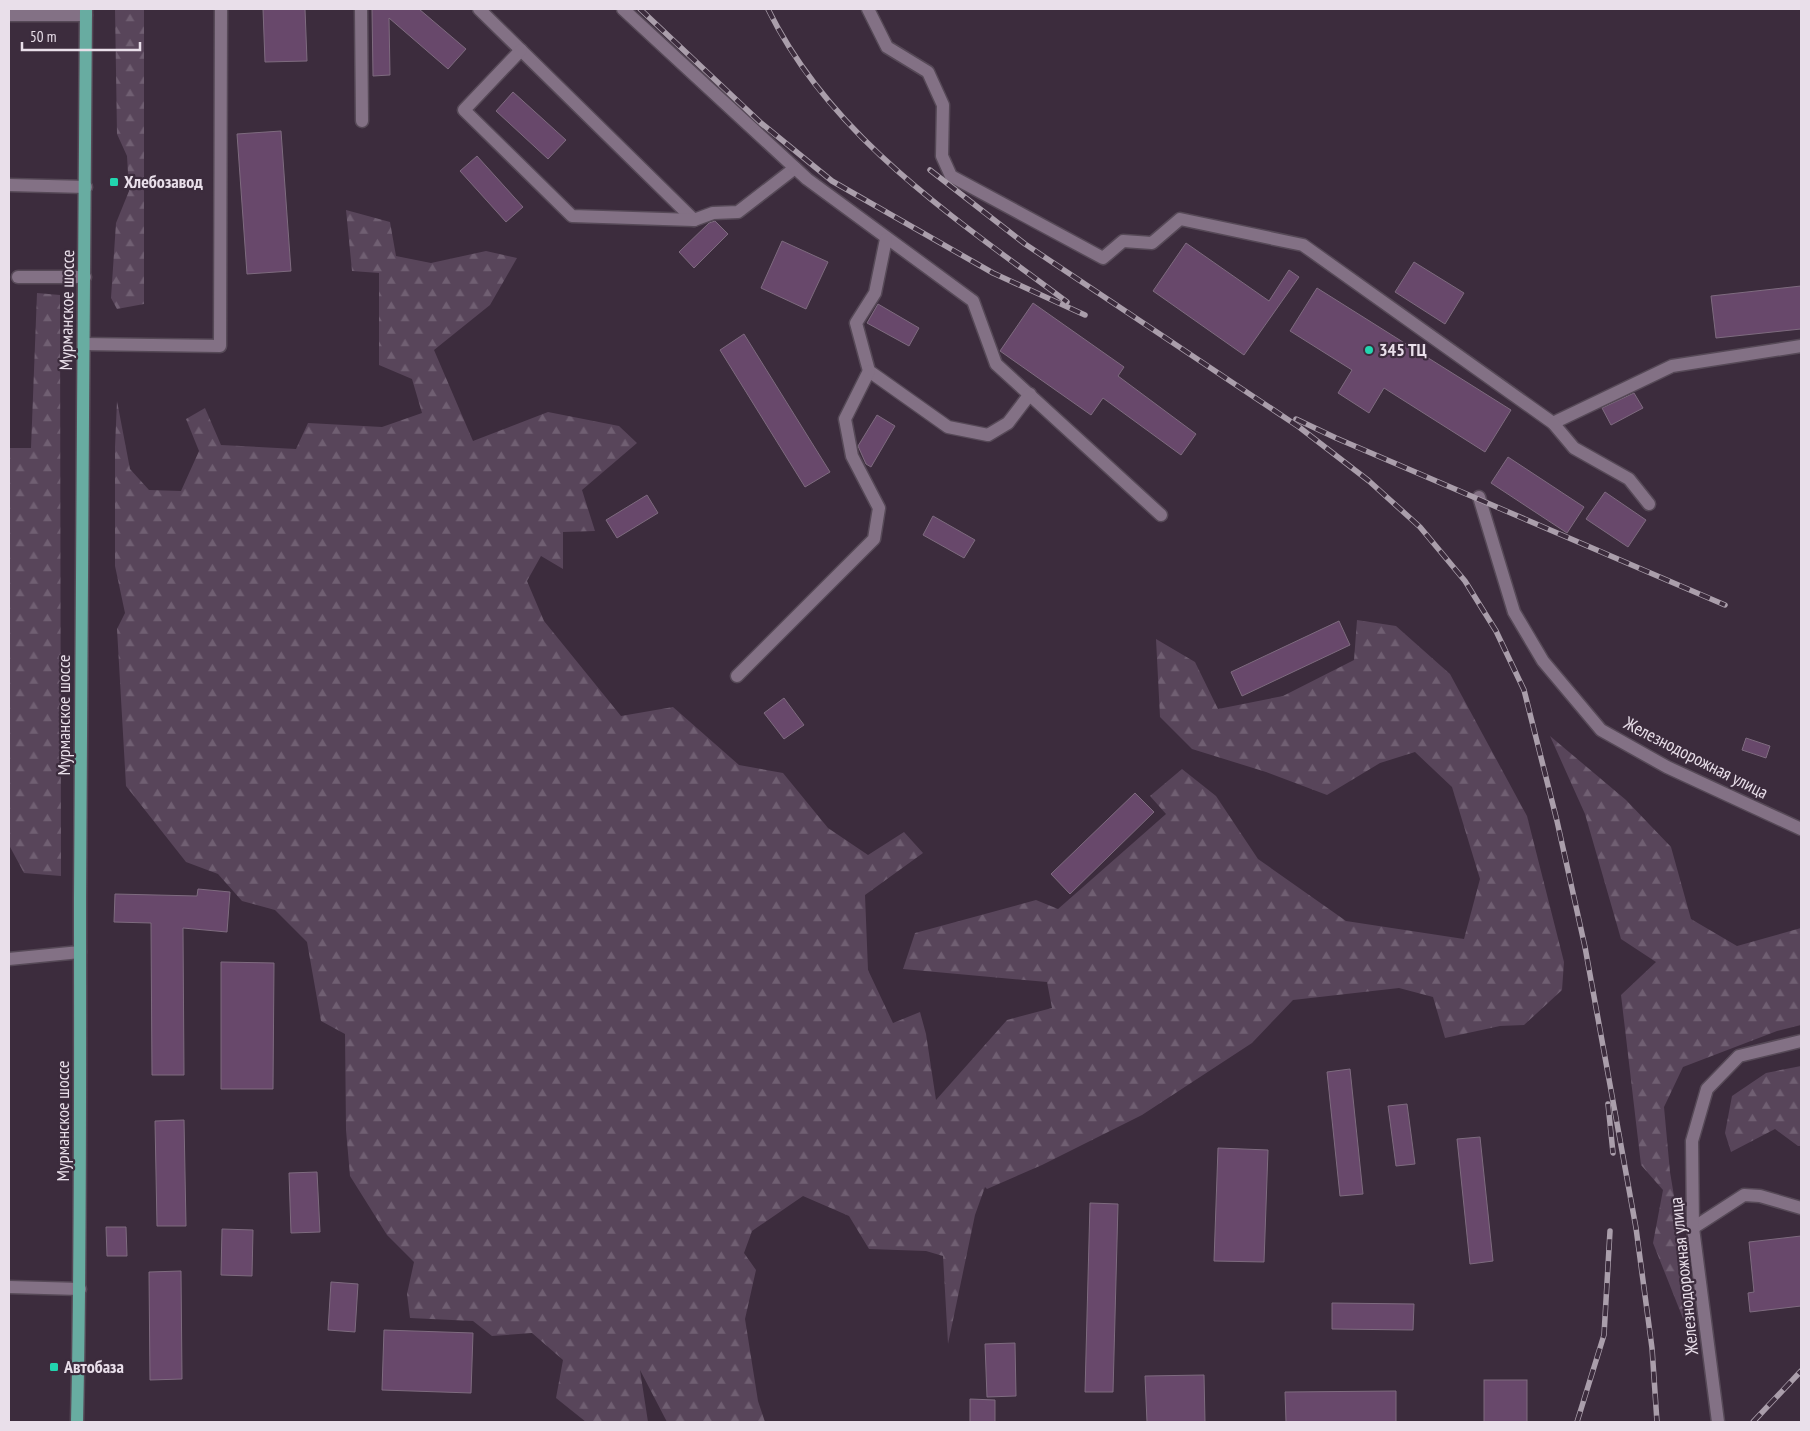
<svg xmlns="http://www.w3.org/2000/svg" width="1810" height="1431" font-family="'PT Sans Narrow',sans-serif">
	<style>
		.forest { fill: url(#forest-firs) }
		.building { fill: #68486b; stroke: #7e6b7f }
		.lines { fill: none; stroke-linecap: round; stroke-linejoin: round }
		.minor-casing { stroke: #564957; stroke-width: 15 }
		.major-casing { stroke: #564957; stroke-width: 15 }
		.minor { stroke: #837185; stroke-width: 12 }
		.major { stroke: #68aca1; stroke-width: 12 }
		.rail-casing { stroke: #aa9eab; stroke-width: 5.5 }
		.rail { stroke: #3c2c3d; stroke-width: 4; stroke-dasharray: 11; stroke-linecap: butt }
		.poi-dot { fill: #22d5af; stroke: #3c2c3d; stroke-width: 2 }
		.labels { text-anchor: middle; stroke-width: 4.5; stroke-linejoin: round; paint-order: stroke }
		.poi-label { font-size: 18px; font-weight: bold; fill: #e9dfea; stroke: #3c2c3d; text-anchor: start }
		.street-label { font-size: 18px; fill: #e9dfea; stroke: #3c2c3d }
	</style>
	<defs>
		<pattern id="forest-firs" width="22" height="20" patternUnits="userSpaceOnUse" patternTransform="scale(1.25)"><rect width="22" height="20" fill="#58455a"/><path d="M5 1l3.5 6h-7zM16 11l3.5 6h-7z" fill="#705f72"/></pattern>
	</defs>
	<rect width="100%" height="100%" fill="#3c2c3d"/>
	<g class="forest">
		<polygon points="115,9 144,9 144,304 117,309 111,298 116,223 129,191 127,156 117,134"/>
		<polygon points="346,210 390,222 396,256 431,263 486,251 517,258 490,305 434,350 473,441 548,412 619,426 637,443 582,490 595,531 563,532 563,569 541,556 527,581 544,621 621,716 673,707 739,765 783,773 828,828 868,855 904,832 923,853 865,895 868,970 893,1023 920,1012 926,1034 936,1100 1007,1020 1052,1008 1047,982 903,969 915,933 1036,900 1058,909 1166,814 1150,796 1182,769 1216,796 1258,859 1346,921 1464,939 1480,879 1452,787 1415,752 1380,763 1327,795 1266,772 1192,749 1160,717 1156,639 1195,662 1218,709 1283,696 1354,660 1357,620 1396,626 1450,674 1527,816 1564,962 1562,990 1524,1025 1500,1026 1445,1038 1433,997 1399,988 1293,1000 1252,1043 1142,1115 1042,1165 987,1189 985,1187 975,1215 948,1344 943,1256 926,1251 869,1249 849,1216 803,1196 752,1231 744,1253 756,1270 745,1319 758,1401 765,1422 667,1422 640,1370 648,1422 586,1422 556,1398 563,1360 532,1333 492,1336 473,1321 410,1318 407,1294 414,1262 387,1235 350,1176 346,1130 345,1034 321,1021 307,942 275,910 242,901 218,874 186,862 126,786 117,629 125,613 115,566 115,447 117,401 130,469 149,490 181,491 199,451 186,419 205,408 221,445 296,449 308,423 382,427 422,413 412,379 379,365 379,273 352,271"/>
		<polygon points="37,293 60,295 61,876 24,873 9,845 9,448 31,448"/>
		<polygon points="1550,736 1626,800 1671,847 1691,919 1737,946 1801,928 1801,1025 1777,1031 1683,1067 1664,1107 1670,1172 1678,1220 1686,1326 1653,1243 1663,1190 1641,1165 1621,995 1656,962 1621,939 1585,814"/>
		<polygon points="1801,1066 1801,1146 1798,1146 1775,1129 1731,1152 1725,1133 1732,1096 1766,1073"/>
	</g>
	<g class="building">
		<polygon points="263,9 305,9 307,61 265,62"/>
		<polygon points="372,9 419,9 466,49 448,69 389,18 390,75 373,76"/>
		<polygon points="513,92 566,140 548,159 496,111"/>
		<polygon points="281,131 291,271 247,274 237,134"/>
		<polygon points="477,156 523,207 506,222 460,171"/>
		<polygon points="715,221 728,234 694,268 679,252 709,223"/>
		<polygon points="782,241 828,262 806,309 761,288"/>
		<polygon points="1186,243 1269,301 1289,270 1299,277 1244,355 1153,291"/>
		<polygon points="1414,262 1464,293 1445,324 1395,292"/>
		<polygon points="1801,286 1801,329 1716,338 1711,296"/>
		<polygon points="1317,288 1511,410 1485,452 1384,388 1369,413 1338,393 1352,370 1290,331"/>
		<polygon points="1033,303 1124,367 1118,376 1196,434 1181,455 1103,398 1091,415 1000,351"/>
		<polygon points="878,304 919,328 909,346 867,323"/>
		<polygon points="744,334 830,472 805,487 720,350"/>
		<polygon points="1634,393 1643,408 1611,425 1602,408"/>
		<polygon points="877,415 895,426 871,467 866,464 858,446"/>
		<polygon points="1508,457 1584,507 1567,533 1491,483"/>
		<polygon points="1605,492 1646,520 1628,547 1586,519"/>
		<polygon points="647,495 658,513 617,538 606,520"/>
		<polygon points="933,516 975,540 964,558 923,535"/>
		<polygon points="1339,621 1350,645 1242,696 1231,672"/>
		<polygon points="784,698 804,725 784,739 764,713"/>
		<polygon points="1746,738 1770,746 1766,758 1742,750"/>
		<polygon points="1135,793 1154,812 1070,894 1051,874"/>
		<polygon points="198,889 230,892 227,932 183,928 184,1075 152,1075 151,923 114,922 115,894 197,896"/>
		<polygon points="221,962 274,963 273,1089 221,1089"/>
		<polygon points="1350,1069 1363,1194 1340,1196 1327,1072"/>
		<polygon points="1407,1104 1415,1164 1396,1166 1388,1106"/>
		<polygon points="184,1120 186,1226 157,1226 155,1121"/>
		<polygon points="1480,1137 1493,1261 1470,1264 1457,1139"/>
		<polygon points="1218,1148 1268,1150 1264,1262 1214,1261"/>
		<polygon points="317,1172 320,1232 291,1233 289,1173"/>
		<polygon points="1090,1203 1118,1204 1113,1392 1085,1392"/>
		<polygon points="106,1227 126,1227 127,1256 107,1256"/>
		<polygon points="222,1229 253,1230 252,1276 221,1275"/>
		<polygon points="1801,1236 1801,1306 1750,1312 1748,1293 1754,1292 1749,1242"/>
		<polygon points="181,1271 182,1379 150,1380 149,1272"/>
		<polygon points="331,1282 358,1284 355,1332 328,1330"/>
		<polygon points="1332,1303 1414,1304 1413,1330 1332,1329"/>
		<polygon points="384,1330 473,1333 471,1393 382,1390"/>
		<polygon points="1015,1343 1016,1396 987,1397 985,1344"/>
		<polygon points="1204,1375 1205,1422 1147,1422 1145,1376"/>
		<rect x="1484" y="1380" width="43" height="42"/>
		<polygon points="1396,1391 1396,1422 1286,1422 1285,1392"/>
		<polygon points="970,1399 995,1400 995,1422 970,1422"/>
	</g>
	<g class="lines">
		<g class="minor-casing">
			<g id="minor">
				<polyline points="361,9 362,121"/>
				<polyline points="479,9 694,220 713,213 738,212 795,168"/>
				<polyline points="623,9 807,179 973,301 996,364 1161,515"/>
				<polyline points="868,9 887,47 928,72 943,105 942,156 951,176 1103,258 1123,241 1152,243 1180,219 1303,245 1553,423 1672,366 1801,346"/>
				<polyline points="9,15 86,15"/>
				<polyline points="521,50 464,110 572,216 694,220"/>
				<polyline points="9,185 86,187"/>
				<polyline points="886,239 875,293 856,323 869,371 948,427 988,435 1008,423 1030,394"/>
				<polyline points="18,277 85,277"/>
				<polyline points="84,344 220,346 221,9"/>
				<polyline points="1553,423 1574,448 1629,479 1649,504"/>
				<polyline points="1479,497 1514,612 1543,661 1601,730 1667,767 1801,829"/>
				<polyline points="737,676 874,539 879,508 852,456 845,419 869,371"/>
				<polyline points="9,959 80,952"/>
				<polyline points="1693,1228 1744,1195 1760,1196 1801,1208"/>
				<polyline points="9,1287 80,1289"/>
				<polyline points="1718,1422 1693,1228 1692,1141 1707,1089 1739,1056 1801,1041"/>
			</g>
		</g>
		<g class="major-casing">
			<path id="major" d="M77,1422C81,1247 80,1072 80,897C80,601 85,305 86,9"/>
		</g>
		<use href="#minor" class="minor"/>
		<use href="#major" class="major"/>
		<g class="rail-casing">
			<g id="rail">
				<polyline points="640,9 761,123 832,181 993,273 1085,315"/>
				<path d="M768,9C831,138 955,218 1067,302"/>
				<polyline points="930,170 1025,244 1299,427 1369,481 1420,527 1465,581 1496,631 1524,690 1557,821 1585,947 1636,1228 1652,1348 1657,1422"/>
				<polyline points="1296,419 1336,438 1725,605"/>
				<polyline points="1608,1104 1613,1153"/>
				<polyline points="1577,1422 1604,1335 1610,1231"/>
				<polyline points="1753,1422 1801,1371"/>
			</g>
		</g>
		<use href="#rail" class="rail"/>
	</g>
	<g class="poi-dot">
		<rect x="109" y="177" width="10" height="10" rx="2.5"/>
		<circle cx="1369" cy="350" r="5"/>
		<rect x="49" y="1362" width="10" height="10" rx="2.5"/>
	</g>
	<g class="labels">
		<g class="poi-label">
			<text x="124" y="188">Хлебозавод</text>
			<text x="1379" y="356">345 ТЦ</text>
			<text x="64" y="1373">Автобаза</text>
		</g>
		<g class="street-label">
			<text transform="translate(67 310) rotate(-89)" y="6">Мурманское шоссе</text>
			<text transform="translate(64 715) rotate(-90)" y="6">Мурманское шоссе</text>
			<text transform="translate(1696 758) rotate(27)" y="6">Железнодорожная улица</text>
			<text transform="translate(63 1121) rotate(-90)" y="6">Мурманское шоссе</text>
			<text transform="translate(1684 1276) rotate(-96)" y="6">Железнодорожная улица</text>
		</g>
	</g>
	<rect width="1810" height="1431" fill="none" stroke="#e9dfea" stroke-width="20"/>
	<path d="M22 42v8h118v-8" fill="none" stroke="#e9dfea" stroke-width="2.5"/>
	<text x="30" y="42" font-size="15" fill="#e9dfea" stroke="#3c2c3d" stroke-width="4" paint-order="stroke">50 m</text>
</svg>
